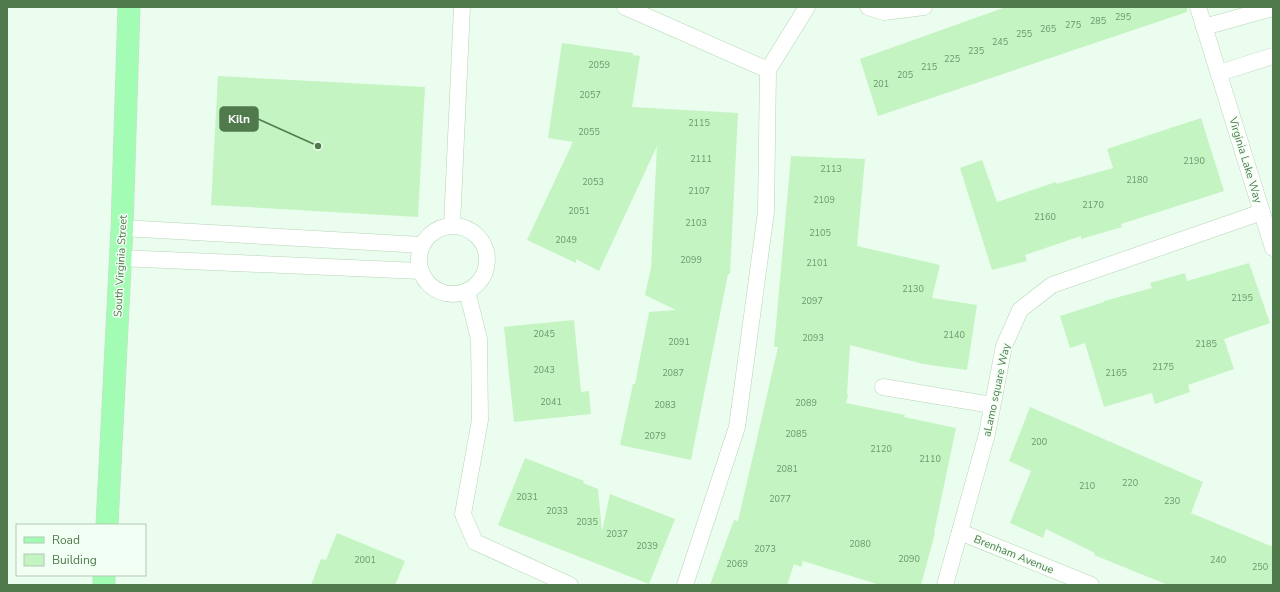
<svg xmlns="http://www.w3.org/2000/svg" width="1280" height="592" font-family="'Nunito Sans',sans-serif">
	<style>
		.building { fill: #c4f4c2 }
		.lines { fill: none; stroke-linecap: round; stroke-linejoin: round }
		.service-casing { stroke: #b5d5b5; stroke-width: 17 }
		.primary-casing { stroke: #cedacd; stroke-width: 23 }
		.service { stroke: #fff; stroke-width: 16 }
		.primary { stroke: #a3fcb3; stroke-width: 22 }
		.labels { text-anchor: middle; stroke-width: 3; stroke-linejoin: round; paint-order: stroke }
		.number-label { font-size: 9px; fill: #6d986a }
		.street-label { font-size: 11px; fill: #507a4c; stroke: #f2fff4 }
		.leader { fill: none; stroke: #507a4c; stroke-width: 1.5 }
		.callout-dot { fill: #507a4c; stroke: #f2fff4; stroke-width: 1.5 }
		.callout { fill: #507a4c; stroke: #507a4c; stroke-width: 1.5 }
		.callout-label { font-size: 12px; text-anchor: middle; font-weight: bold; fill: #fff }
	</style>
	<rect width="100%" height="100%" fill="#ebfdee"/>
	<g class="building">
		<polygon points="1006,7 1187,7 1187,12 878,116 860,59"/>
		<polygon points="562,43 633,53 633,55 640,56 632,107 738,113 730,274 728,274 691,460 620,445 633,384 635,384 649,312 676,310 645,295 651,268 657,146 599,271 576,259 576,263 527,240 573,142 548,138"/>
		<polygon points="218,76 425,87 418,217 211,205"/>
		<polygon points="1201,118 1224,191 1121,224 1122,227 1081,239 1081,236 1025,255 1027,261 992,270 960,168 982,160 997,202 1056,182 1056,184 1113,168 1107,149"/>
		<polygon points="791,156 865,159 857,246 940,265 932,298 977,305 967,370 923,364 850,345 847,394 848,395 846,403 905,415 904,417 956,428 934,533 935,533 921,585 880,585 803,561 801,567 794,564 787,585 710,585 734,520 738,521 778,347 774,347"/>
		<polygon points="1249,263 1270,323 1224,339 1234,369 1188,385 1190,392 1155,404 1152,393 1104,407 1085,343 1070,348 1060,316 1104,302 1104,301 1152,288 1150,283 1185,273 1187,281"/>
		<polygon points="574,320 581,392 589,391 591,414 514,422 504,327"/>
		<polygon points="1030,407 1203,482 1191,513 1273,547 1273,585 1168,585 1094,555 1095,553 1046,529 1043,538 1010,523 1031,471 1009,461"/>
		<polygon points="525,458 584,481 583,483 598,489 602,531 610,494 675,519 649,584 498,525"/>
		<polygon points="337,533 405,561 395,585 311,585 321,559 326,560"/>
	</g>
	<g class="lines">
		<g class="service-casing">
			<g id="service">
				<polyline points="625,7 768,70"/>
				<polyline points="868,7 884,12 924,7"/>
				<polyline points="1198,7 1273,248"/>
				<polyline points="1204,27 1273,8"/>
				<polyline points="1219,73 1273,56"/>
				<polyline points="452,225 462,7"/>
				<circle cx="453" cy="260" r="34"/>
				<polyline points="122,228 422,245"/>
				<polyline points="120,258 421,271"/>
				<polyline points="467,291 479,339 480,420 463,514 475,542 570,585"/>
				<polyline points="883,387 992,405"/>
				<polyline points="960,532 1091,585"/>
				<polyline points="685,585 737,427 766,212 768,70 807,7"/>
				<polyline points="945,585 987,434 1004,346 1020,310 1052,285 1262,212"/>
			</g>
		</g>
		<g class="primary-casing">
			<g id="primary">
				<polyline points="107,525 122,228 129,7"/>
				<polyline points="104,585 104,575"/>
			</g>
		</g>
		<use href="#service" class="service"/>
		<use href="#primary" class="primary"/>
	</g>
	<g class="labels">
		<g class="number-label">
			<text x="1123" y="20">295</text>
			<text x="1098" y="24">285</text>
			<text x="1073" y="28">275</text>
			<text x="1048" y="32">265</text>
			<text x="1024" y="37">255</text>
			<text x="1000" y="45">245</text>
			<text x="976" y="54">235</text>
			<text x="952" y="62">225</text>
			<text x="599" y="68">2059</text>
			<text x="929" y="70">215</text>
			<text x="905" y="78">205</text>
			<text x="881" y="87">201</text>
			<text x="590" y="98">2057</text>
			<text x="699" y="126">2115</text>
			<text x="589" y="135">2055</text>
			<text x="701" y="162">2111</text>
			<text x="1194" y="164">2190</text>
			<text x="831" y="172">2113</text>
			<text x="1137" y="183">2180</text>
			<text x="593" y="185">2053</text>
			<text x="699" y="194">2107</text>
			<text x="824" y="203">2109</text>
			<text x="1093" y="208">2170</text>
			<text x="579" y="214">2051</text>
			<text x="1045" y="220">2160</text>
			<text x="696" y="226">2103</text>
			<text x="820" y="236">2105</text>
			<text x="566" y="243">2049</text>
			<text x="691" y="263">2099</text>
			<text x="817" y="266">2101</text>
			<text x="913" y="292">2130</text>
			<text x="1242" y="301">2195</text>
			<text x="812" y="304">2097</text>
			<text x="544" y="337">2045</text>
			<text x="954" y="338">2140</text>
			<text x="813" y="341">2093</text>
			<text x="679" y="345">2091</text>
			<text x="1206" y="347">2185</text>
			<text x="1163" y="370">2175</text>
			<text x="544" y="373">2043</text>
			<text x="673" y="376">2087</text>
			<text x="1116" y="376">2165</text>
			<text x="551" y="405">2041</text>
			<text x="806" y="406">2089</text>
			<text x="665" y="408">2083</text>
			<text x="796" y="437">2085</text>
			<text x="655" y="439">2079</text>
			<text x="1039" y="445">200</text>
			<text x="881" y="452">2120</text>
			<text x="930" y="462">2110</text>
			<text x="787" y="472">2081</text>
			<text x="1130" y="486">220</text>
			<text x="1087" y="489">210</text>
			<text x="527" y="500">2031</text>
			<text x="780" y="502">2077</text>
			<text x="1172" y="504">230</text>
			<text x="557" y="514">2033</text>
			<text x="587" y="525">2035</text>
			<text x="617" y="537">2037</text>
			<text x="860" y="547">2080</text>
			<text x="647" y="549">2039</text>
			<text x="765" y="552">2073</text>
			<text x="909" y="562">2090</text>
			<text x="365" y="563">2001</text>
			<text x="1218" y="563">240</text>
			<text x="737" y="567">2069</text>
			<text x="1260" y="570">250</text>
		</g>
		<g class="street-label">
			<text transform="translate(1246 160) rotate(73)" y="4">Virginia Lake Way</text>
			<text transform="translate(120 266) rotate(-87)" y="4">South Virginia Street</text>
			<text transform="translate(996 390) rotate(-78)" y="4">aLamo square Way</text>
			<text transform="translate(1014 554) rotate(22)" y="4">Brenham Avenue</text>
		</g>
	</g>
	<path class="leader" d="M318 146L258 119"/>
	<circle class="callout-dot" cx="318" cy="146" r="4"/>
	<rect class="callout" x="220" y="107" width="38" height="24" rx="4"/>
	<g class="callout-label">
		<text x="239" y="123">Kiln</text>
	</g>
	<rect width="1280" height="592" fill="none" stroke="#507a4c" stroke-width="16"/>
	<rect x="16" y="524" width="130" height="52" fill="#f2fff4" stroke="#b1cab1"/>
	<rect x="24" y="537" width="20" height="6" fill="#a3fcb3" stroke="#b1cab1"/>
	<text x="52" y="544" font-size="12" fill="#507a4c">Road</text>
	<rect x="24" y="554" width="20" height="12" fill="#c4f4c2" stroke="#b1cab1"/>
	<text x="52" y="564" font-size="12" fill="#507a4c">Building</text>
</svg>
